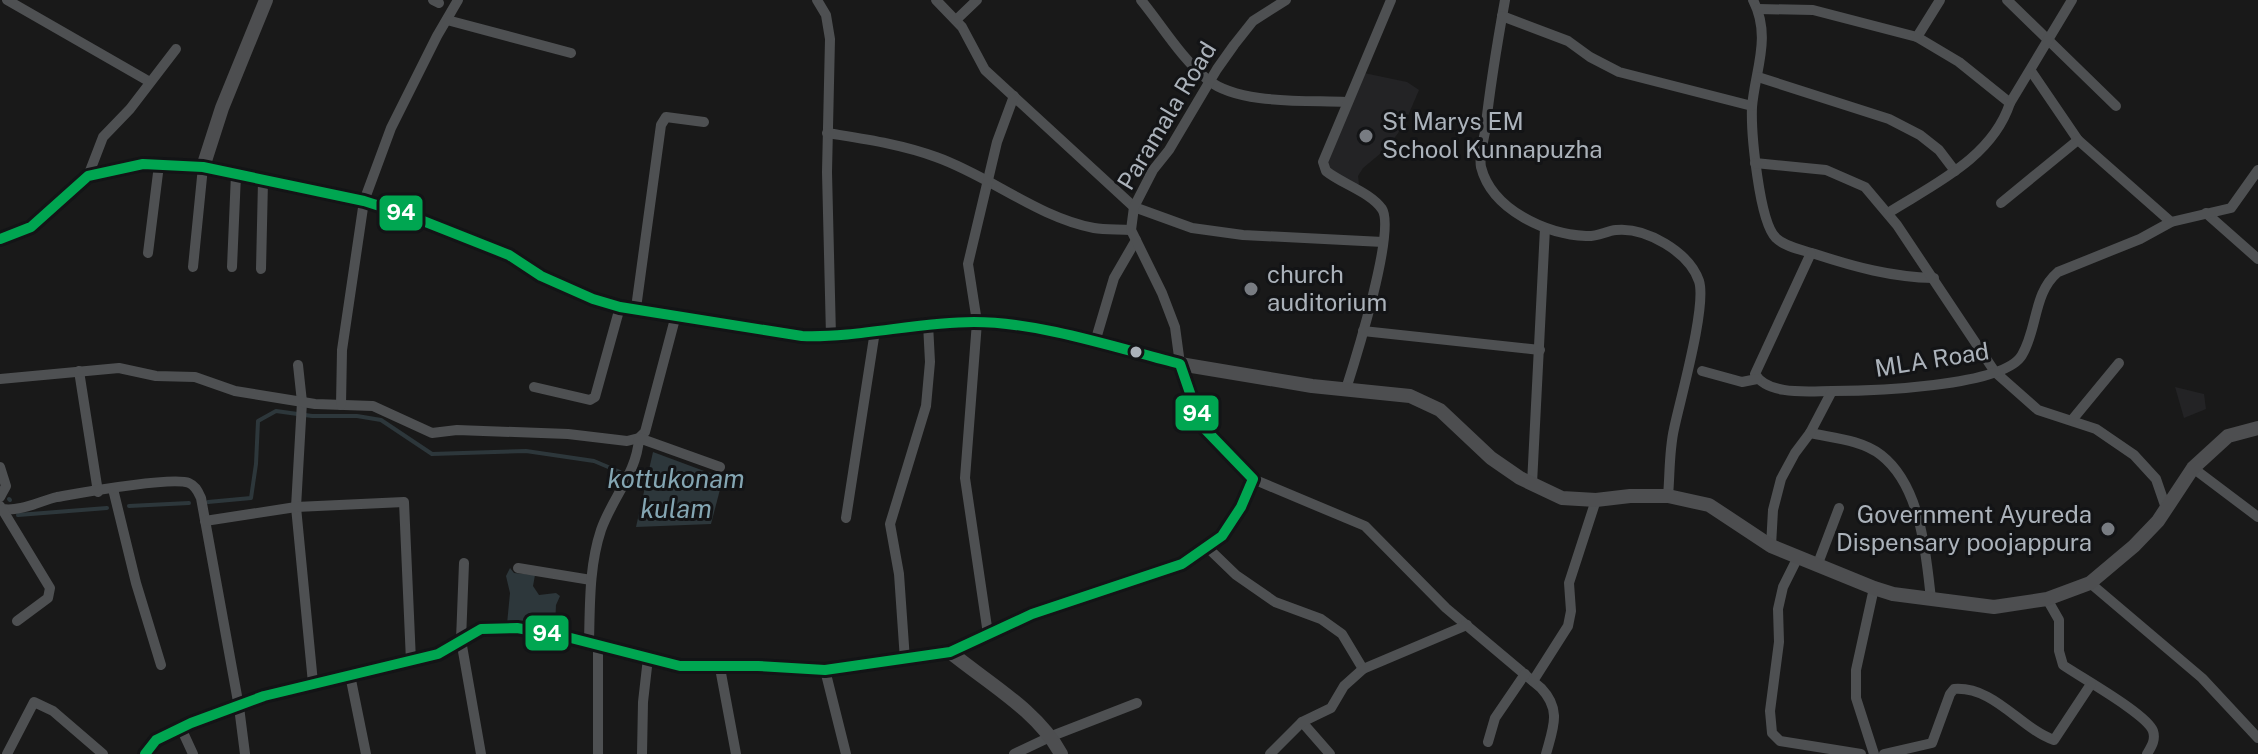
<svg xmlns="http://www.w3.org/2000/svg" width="2258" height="754" font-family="'Public Sans',sans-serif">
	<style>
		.built { fill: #232325 }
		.water { fill: #2d373b }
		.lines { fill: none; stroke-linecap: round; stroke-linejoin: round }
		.stream { stroke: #2d373b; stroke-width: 4 }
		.street { stroke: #4e5052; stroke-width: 10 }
		.secondary { stroke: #4d4e50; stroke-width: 14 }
		.bus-1-casing { stroke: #131416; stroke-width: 16 }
		.bus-1 { stroke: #00a651; stroke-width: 10 }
		.poi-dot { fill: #787c82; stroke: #131416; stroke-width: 3 }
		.bus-dot { fill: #abb2ba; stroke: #131416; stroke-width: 3 }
		.labels { text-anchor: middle; stroke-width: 6; stroke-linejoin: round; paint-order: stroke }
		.street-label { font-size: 24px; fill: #abb2ba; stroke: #131416 }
		.poi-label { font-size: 24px; fill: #abb2ba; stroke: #131416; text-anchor: start }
		.water-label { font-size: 26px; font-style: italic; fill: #84a6b3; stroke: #131416 }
		.line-badge { stroke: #131416; stroke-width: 3 }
		.badge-label { font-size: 22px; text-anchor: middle; font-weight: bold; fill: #fff }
	</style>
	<rect width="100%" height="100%" fill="#191919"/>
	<g class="built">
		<polygon points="1364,73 1407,82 1419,90 1404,125 1387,148 1363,168 1358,176 1359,184 1354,187 1331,172 1326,162"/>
		<polygon points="2175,387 2204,394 2206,409 2184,418"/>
	</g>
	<g class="water">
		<polygon points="653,452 723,478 711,524 636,527"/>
		<polygon points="510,568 514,573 535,575 533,586 539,595 556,593 560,596 556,605 555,626 518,626 518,620 512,624 507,624 510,593 506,576"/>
	</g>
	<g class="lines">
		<g class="stream">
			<polyline points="638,479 651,484"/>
			<polyline points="9,499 10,500"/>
			<polyline points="208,502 251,498 256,464 258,421 276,411 312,416 357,416 381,420 432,454 526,451 594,461 620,472"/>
			<polyline points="129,506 189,503"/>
			<polyline points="18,515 107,508"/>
		</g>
		<g class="street">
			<polyline points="7,0 150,82"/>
			<polyline points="433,0 439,3"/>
			<polyline points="817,0 826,15 830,39 827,172 831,336"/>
			<polyline points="936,0 962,27 985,70 1134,207 1192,228 1243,235 1383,242"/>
			<path d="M1141,0C1163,27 1181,58 1208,80C1239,105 1308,100 1346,102"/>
			<path d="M1505,0C1497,44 1490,87 1485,132C1483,142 1479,157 1481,167C1492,210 1546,234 1586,236C1597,237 1606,231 1616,230C1646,227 1689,252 1699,281C1707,306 1680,400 1674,429C1669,451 1670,474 1668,496"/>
			<path d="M1753,0C1772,37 1755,70 1752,107C1751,132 1759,222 1776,238C1785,247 1803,250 1815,254C1855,267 1891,277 1934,278"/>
			<polyline points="2007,0 2116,106"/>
			<polyline points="1758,9 1813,10 1917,37 1959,62 2010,103"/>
			<polyline points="1502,16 1568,41 1590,57 1619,72 1752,106"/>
			<polyline points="447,20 571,53"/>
			<polyline points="956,20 977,0"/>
			<polyline points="1917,37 1940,0"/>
			<polyline points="2031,71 2078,140 2171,222"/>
			<polyline points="1758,77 1889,119 1920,135 1939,150 1955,171"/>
			<path d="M827,133C864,139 901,144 936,157C990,176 1037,217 1094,228C1105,230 1119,229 1131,230"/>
			<polyline points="1755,163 1826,170 1865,187 1897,225 1995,372 2038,410 2096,429 2134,455 2156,479 2166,508"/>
			<polyline points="88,176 103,137 130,109 176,49"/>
			<polyline points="2001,203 2078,140"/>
			<path d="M1888,213C1934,184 1992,158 2010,103L2072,0"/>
			<polyline points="2206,213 2258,259"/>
			<polyline points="148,253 159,165"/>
			<path d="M1811,253L1755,374C1768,396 1810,391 1832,391"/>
			<polyline points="193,267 203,167"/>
			<polyline points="232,267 236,174"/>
			<polyline points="261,269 263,181"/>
			<polyline points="636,308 661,125 666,117 704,122"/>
			<polyline points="1363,331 1540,350"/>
			<polyline points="1095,342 1114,278 1136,240"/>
			<polyline points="1180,364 1175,327 1162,293 1131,230 1134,207 1153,170 1169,150 1217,69 1234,45 1253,21 1286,0"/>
			<polyline points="298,365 302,402 296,507 313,683"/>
			<polyline points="79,371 98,492"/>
			<polyline points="1702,371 1742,382 1757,379"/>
			<polyline points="0,379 119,368 156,376 195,377 235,391 315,404 373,406 432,433 457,430 568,434 627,441 639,438 645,432 676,315"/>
			<polyline points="534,387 590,400 595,397 620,307"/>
			<path d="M1346,389C1355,361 1396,230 1382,209C1370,192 1342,184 1326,171L1323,162L1391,0"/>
			<polyline points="341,405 342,350 364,201 391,128 437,36 458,0"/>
			<polyline points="2072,420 2119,363"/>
			<path d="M1810,433C1833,438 1862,440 1881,455C1921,486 1926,554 1931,599"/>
			<polyline points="0,467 6,486 0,497"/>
			<polyline points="2193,468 2258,517"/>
			<path d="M1253,479L1365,526L1446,608L1541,688C1562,710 1553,728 1546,754"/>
			<polyline points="1532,484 1545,228"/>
			<polyline points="113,489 136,583 161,665"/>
			<path d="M0,506L2,509C20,512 40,501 57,497C80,493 172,476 189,483C196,486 198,492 201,498L239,707L245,754"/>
			<polyline points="2,509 50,588 48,598 17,621"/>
			<polyline points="846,518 875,331"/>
			<polyline points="205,521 296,507 404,502 411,661"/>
			<path d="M1771,546L1773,510L1781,479L1795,453L1810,433L1832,391C1868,391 2004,387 2022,355C2038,328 2033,293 2058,272L2140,239L2171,222L2231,208L2258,170"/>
			<polyline points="1208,548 1236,575 1275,602 1321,619 1342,634 1363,669"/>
			<polyline points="1797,559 1783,587 1778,609 1779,642 1770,711 1772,733 1780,741 1861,754"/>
			<polyline points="464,563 461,640 481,754"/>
			<polyline points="1817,566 1839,508"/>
			<polyline points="518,568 591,580"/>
			<polyline points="2090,583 2202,678 2258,738"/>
			<path d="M2047,599L2059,620V651L2063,665C2080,677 2147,714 2153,731C2156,740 2151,747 2147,754"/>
			<polyline points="988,634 965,478 977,322 968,264 997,142 1014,96"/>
			<path d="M589,642C590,605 589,566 601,530C612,498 637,473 639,438L720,467"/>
			<polyline points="905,660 899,574 890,524 926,406 930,362 928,324"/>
			<polyline points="720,668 736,754"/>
			<polyline points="825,670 846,754"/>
			<polyline points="350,675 366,754"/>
			<polyline points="1533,681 1568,626 1571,611 1569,583 1596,500"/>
			<polyline points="1302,722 1330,754"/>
			<polyline points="181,728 193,754"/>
			<polyline points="1488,742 1495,718 1525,674"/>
			<polyline points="7,754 34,702 53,711 103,754"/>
			<polyline points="598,754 598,644"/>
			<polyline points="642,754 643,702 648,658"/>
			<polyline points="1014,754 1052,736 1137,703"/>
			<polyline points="1270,754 1302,722 1331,708 1344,686 1363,669 1467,625"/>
			<polyline points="1874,754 1856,698 1856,670 1874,588"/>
			<path d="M1884,754L1932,743L1950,694L1954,689C1994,686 2020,728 2054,740L2091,684"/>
		</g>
		<g class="secondary">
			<polyline points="203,167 222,108 266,0"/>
			<path d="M0,239L31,227L88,176L143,164L203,167L364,201L408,215L509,255L541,276L593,299L620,307L802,336C859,338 916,322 974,322C1039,322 1117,348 1180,364L1201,425L1253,479L1241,507L1222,536L1182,564L1032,614L950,652L825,670L758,666H680L563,636L517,628L481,629L438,654L264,696L191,723L156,740L145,754"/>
			<polyline points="1180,364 1312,386 1410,396 1440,410 1491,458 1520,478 1562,498 1596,500 1630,496 1668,496 1709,505 1771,546 1874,588 1893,594 1994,607 2047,599 2090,583 2134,546 2158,521 2193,468 2228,436 2258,428"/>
			<path d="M950,652C988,683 1038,711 1061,754"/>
		</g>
		<g class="bus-1-casing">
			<path id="bus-1" d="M0,239L31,227L88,176L143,164L203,167L364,201L408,215L509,255L541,276L593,299L620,307L802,336C859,338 916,322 974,322C1039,322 1117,348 1180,364L1201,425L1253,479L1241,507L1222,536L1182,564L1032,614L950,652L825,670L758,666H680L563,636L517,628L481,629L438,654L264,696L191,723L156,740L145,754"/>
		</g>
		<use href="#bus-1" class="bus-1"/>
	</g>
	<g class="poi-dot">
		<circle cx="1366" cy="136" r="8"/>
		<circle cx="1251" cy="289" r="8"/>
		<circle cx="2108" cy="529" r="8"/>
	</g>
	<circle class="bus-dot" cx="1136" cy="352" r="7"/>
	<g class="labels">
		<g class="street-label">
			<text transform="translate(1167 116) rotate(-59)" y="8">Paramala Road</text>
			<text transform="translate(1932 360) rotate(-9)" y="8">MLA Road</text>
		</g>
		<g class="poi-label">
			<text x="1382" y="130">St Marys EM<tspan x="1382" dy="28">School Kunnapuzha</tspan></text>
			<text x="1267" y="283">church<tspan x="1267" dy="28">auditorium</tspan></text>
			<text x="2092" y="523" text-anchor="end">Government Ayureda<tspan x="2092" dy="28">Dispensary poojappura</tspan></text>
		</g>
		<g class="water-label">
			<text x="676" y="488">kottukonam<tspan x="676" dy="30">kulam</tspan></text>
		</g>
	</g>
	<g class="line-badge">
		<rect x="378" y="194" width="46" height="38" rx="8" fill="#00a651"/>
		<rect x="1174" y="394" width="46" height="38" rx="8" fill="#00a651"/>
		<rect x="524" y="614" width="46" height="38" rx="8" fill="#00a651"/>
	</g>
	<g class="badge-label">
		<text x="401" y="220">94</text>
		<text x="1197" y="421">94</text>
		<text x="547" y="641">94</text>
	</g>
</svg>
